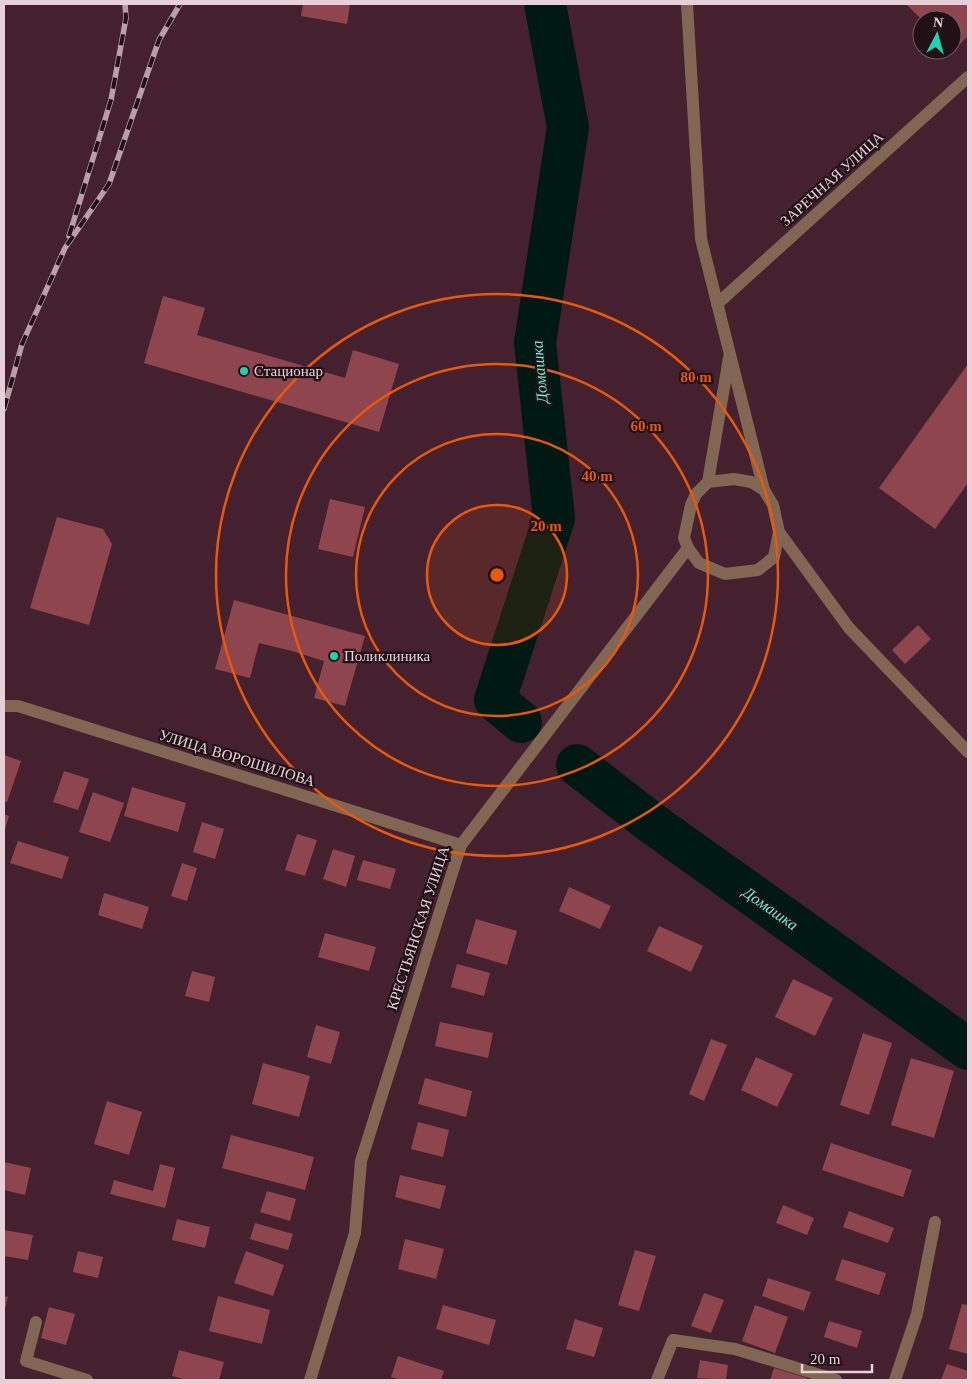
<svg xmlns="http://www.w3.org/2000/svg" width="972" height="1384" font-family="Georgia,serif">
	<style>
		.lines { fill: none; stroke-linecap: round; stroke-linejoin: round }
		.river { stroke: #001a13; stroke-width: 42 }
		.building { fill: #8e454d }
		.minor { stroke: #816654; stroke-width: 12 }
		.rail-casing { stroke: #ba9fa9; stroke-width: 5.5 }
		.rail { stroke: #211117; stroke-width: 4; stroke-dasharray: 11; stroke-linecap: butt }
		.ring { fill: none; stroke: #e8590c; stroke-width: 2.5 }
		.poi-dot { fill: #1bd5b1; stroke: #211117; stroke-width: 2 }
		.labels { text-anchor: middle; stroke-width: 4.5; stroke-linejoin: round; paint-order: stroke }
		.street-label { font-size: 15px; fill: #e8d0d8; stroke: #211117 }
		.poi-label { font-size: 15px; fill: #e8d0d8; stroke: #211117; text-anchor: start }
		.water-label { font-size: 16px; font-style: italic; fill: #6bf3d1; stroke: #211117 }
		.centre { fill: #e8590c; stroke: #211117; stroke-width: 2.5 }
		.ring-label { font-size: 15px; text-anchor: middle; font-weight: bold; fill: #e8590c; stroke: #211117; stroke-width: 4.5; stroke-linejoin: round; paint-order: stroke }
	</style>
	<rect width="100%" height="100%" fill="#452130"/>
	<g class="lines">
		<g class="river">
			<polyline points="521,722 495,700 554,518 535,343 568,127 545,4"/>
			<polyline points="577,765 653,824 968,1049"/>
		</g>
	</g>
	<g class="building">
		<polygon points="303,4 350,4 347,24 301,16"/>
		<polygon points="906,4 968,4 968,36 952,52 952,20 922,20"/>
		<polygon points="163,296 205,308 197,335 345,378 353,350 399,364 379,432 144,363"/>
		<polygon points="968,364 968,483 935,529 879,488"/>
		<polygon points="330,499 365,507 353,557 318,549"/>
		<polygon points="57,517 103,529 112,544 89,625 30,608"/>
		<polygon points="234,600 365,636 345,706 314,698 324,661 292,651 259,643 250,678 215,669"/>
		<polygon points="918,625 931,639 905,664 892,650"/>
		<polygon points="4,755 21,761 7,802 4,801"/>
		<polygon points="64,771 89,779 78,810 53,802"/>
		<polygon points="132,787 186,803 178,832 124,816"/>
		<polygon points="93,792 124,803 110,842 79,832"/>
		<polygon points="4,814 9,816 4,833"/>
		<polygon points="202,822 224,829 215,859 193,852"/>
		<polygon points="297,834 317,840 305,876 285,870"/>
		<polygon points="18,841 69,857 62,879 10,863"/>
		<polygon points="333,849 355,856 346,887 323,879"/>
		<polygon points="363,860 396,869 390,889 357,880"/>
		<polygon points="182,863 197,868 187,901 171,896"/>
		<polygon points="569,887 611,906 600,929 559,911"/>
		<polygon points="104,893 149,907 142,929 98,915"/>
		<polygon points="476,919 517,931 507,965 466,953"/>
		<polygon points="659,926 703,946 691,972 647,951"/>
		<polygon points="325,933 376,947 369,971 318,957"/>
		<polygon points="457,964 490,973 484,996 451,987"/>
		<polygon points="192,971 215,977 209,1002 185,996"/>
		<polygon points="793,979 833,998 815,1036 775,1017"/>
		<polygon points="440,1022 493,1033 488,1058 435,1046"/>
		<polygon points="316,1025 340,1032 331,1064 307,1057"/>
		<polygon points="863,1033 892,1043 869,1115 840,1105"/>
		<polygon points="711,1039 727,1045 704,1101 689,1094"/>
		<polygon points="756,1057 793,1074 777,1107 741,1090"/>
		<polygon points="911,1058 954,1071 934,1138 891,1125"/>
		<polygon points="263,1063 310,1076 299,1117 252,1104"/>
		<polygon points="425,1078 472,1091 466,1117 418,1104"/>
		<polygon points="107,1101 142,1112 129,1155 94,1144"/>
		<polygon points="418,1122 449,1130 443,1157 411,1149"/>
		<polygon points="231,1135 314,1157 305,1190 222,1168"/>
		<polygon points="831,1143 912,1170 903,1197 822,1170"/>
		<polygon points="4,1162 31,1168 25,1195 4,1190"/>
		<polygon points="160,1164 175,1168 165,1208 110,1194 114,1180 153,1191"/>
		<polygon points="400,1175 446,1186 440,1209 395,1197"/>
		<polygon points="267,1191 296,1199 290,1221 260,1212"/>
		<polygon points="783,1205 814,1218 807,1235 776,1223"/>
		<polygon points="849,1211 894,1228 888,1243 843,1227"/>
		<polygon points="177,1219 210,1227 205,1248 172,1240"/>
		<polygon points="255,1223 293,1234 288,1250 250,1239"/>
		<polygon points="4,1230 33,1235 28,1260 4,1256"/>
		<polygon points="405,1239 444,1249 436,1279 398,1269"/>
		<polygon points="635,1250 656,1256 639,1311 618,1305"/>
		<polygon points="78,1251 103,1257 98,1278 73,1272"/>
		<polygon points="246,1251 284,1265 273,1296 234,1283"/>
		<polygon points="842,1259 886,1273 879,1295 835,1280"/>
		<polygon points="768,1278 811,1292 804,1311 762,1296"/>
		<polygon points="704,1293 724,1300 711,1333 691,1326"/>
		<polygon points="4,1296 8,1297 4,1313"/>
		<polygon points="218,1296 270,1310 262,1344 209,1331"/>
		<polygon points="962,1304 968,1305 968,1354 949,1349"/>
		<polygon points="443,1305 496,1320 489,1345 436,1329"/>
		<polygon points="755,1305 788,1317 775,1353 742,1341"/>
		<polygon points="49,1307 75,1314 66,1345 41,1338"/>
		<polygon points="575,1319 603,1328 594,1357 566,1349"/>
		<polygon points="829,1321 862,1331 857,1348 824,1337"/>
		<polygon points="179,1350 224,1362 219,1380 187,1380 172,1376"/>
		<polygon points="398,1356 444,1371 441,1380 401,1380 391,1377"/>
		<polygon points="700,1360 728,1365 726,1380 697,1378"/>
		<polygon points="947,1364 968,1371 968,1380 941,1380"/>
		<polygon points="774,1368 807,1378 806,1380 770,1380"/>
	</g>
	<g class="lines">
		<g class="minor">
			<polyline points="687,4 701,239 764,490"/>
			<polyline points="717,304 968,77"/>
			<polygon points="734,479 751,482 764,490 773,505 779,532 774,557 758,570 725,574 699,563 688,548 684,538 691,505 696,494 708,482"/>
			<polyline points="708,482 729,358"/>
			<polyline points="779,532 849,628 968,752"/>
			<polyline points="4,706 18,706 461,845"/>
			<polyline points="36,1322 26,1361 87,1380"/>
			<polyline points="310,1380 355,1233 361,1161 461,845 688,548"/>
			<polyline points="657,1380 673,1340 735,1349 836,1380"/>
			<polyline points="895,1380 917,1314 935,1222"/>
		</g>
		<g class="rail-casing">
			<g id="rail">
				<polyline points="69,236 111,100 126,18 125,4"/>
				<polyline points="4,409 22,344 65,248 109,184 159,40 180,4"/>
			</g>
		</g>
		<use href="#rail" class="rail"/>
	</g>
	<circle cx="497" cy="575" r="70" fill="#e8590c" fill-opacity=".12"/>
	<g class="ring">
		<circle cx="497" cy="575" r="70"/>
		<circle cx="497" cy="575" r="141"/>
		<circle cx="497" cy="575" r="211"/>
		<circle cx="497" cy="575" r="281"/>
	</g>
	<g class="poi-dot">
		<circle cx="244" cy="371" r="5"/>
		<circle cx="334" cy="656" r="5"/>
	</g>
	<g class="labels">
		<g class="street-label">
			<text transform="translate(832 179) rotate(-42)" y="5">ЗАРЕЧНАЯ УЛИЦА</text>
			<text transform="translate(237 758) rotate(17)" y="5">УЛИЦА ВОРОШИЛОВА</text>
			<text transform="translate(418 928) rotate(-72)" y="5">КРЕСТЬЯНСКАЯ УЛИЦА</text>
		</g>
		<g class="poi-label">
			<text x="254" y="376">Стационар</text>
			<text x="344" y="661">Поликлиника</text>
		</g>
		<g class="water-label">
			<text transform="translate(539 372) rotate(-95)" y="6">Домашка</text>
			<text transform="translate(771 908) rotate(35)" y="6">Домашка</text>
		</g>
	</g>
	<circle cx="497" cy="575" r="8" class="centre"/>
	<g class="ring-label">
		<text x="696" y="382">80 m</text>
		<text x="646" y="431">60 m</text>
		<text x="597" y="481">40 m</text>
		<text x="546" y="531">20 m</text>
	</g>
	<rect width="972" height="1384" fill="none" stroke="#e8d0d8" stroke-width="10"/>
	<g transform="translate(937 35) rotate(6)"><circle r="24" fill="#211117" stroke="#715d64"/>
	<path d="M0-4L9 19L0 12L-9 19Z" fill="#1bd5b1"/>
	<text y="-8" font-size="14" font-weight="bold" text-anchor="middle" fill="#e8d0d8">N</text>
	</g>
	<path d="M802 1364v8h70v-8" fill="none" stroke="#e8d0d8" stroke-width="2.5"/>
	<text x="810" y="1364" font-size="15" fill="#e8d0d8" stroke="#211117" stroke-width="4" paint-order="stroke">20 m</text>
</svg>
